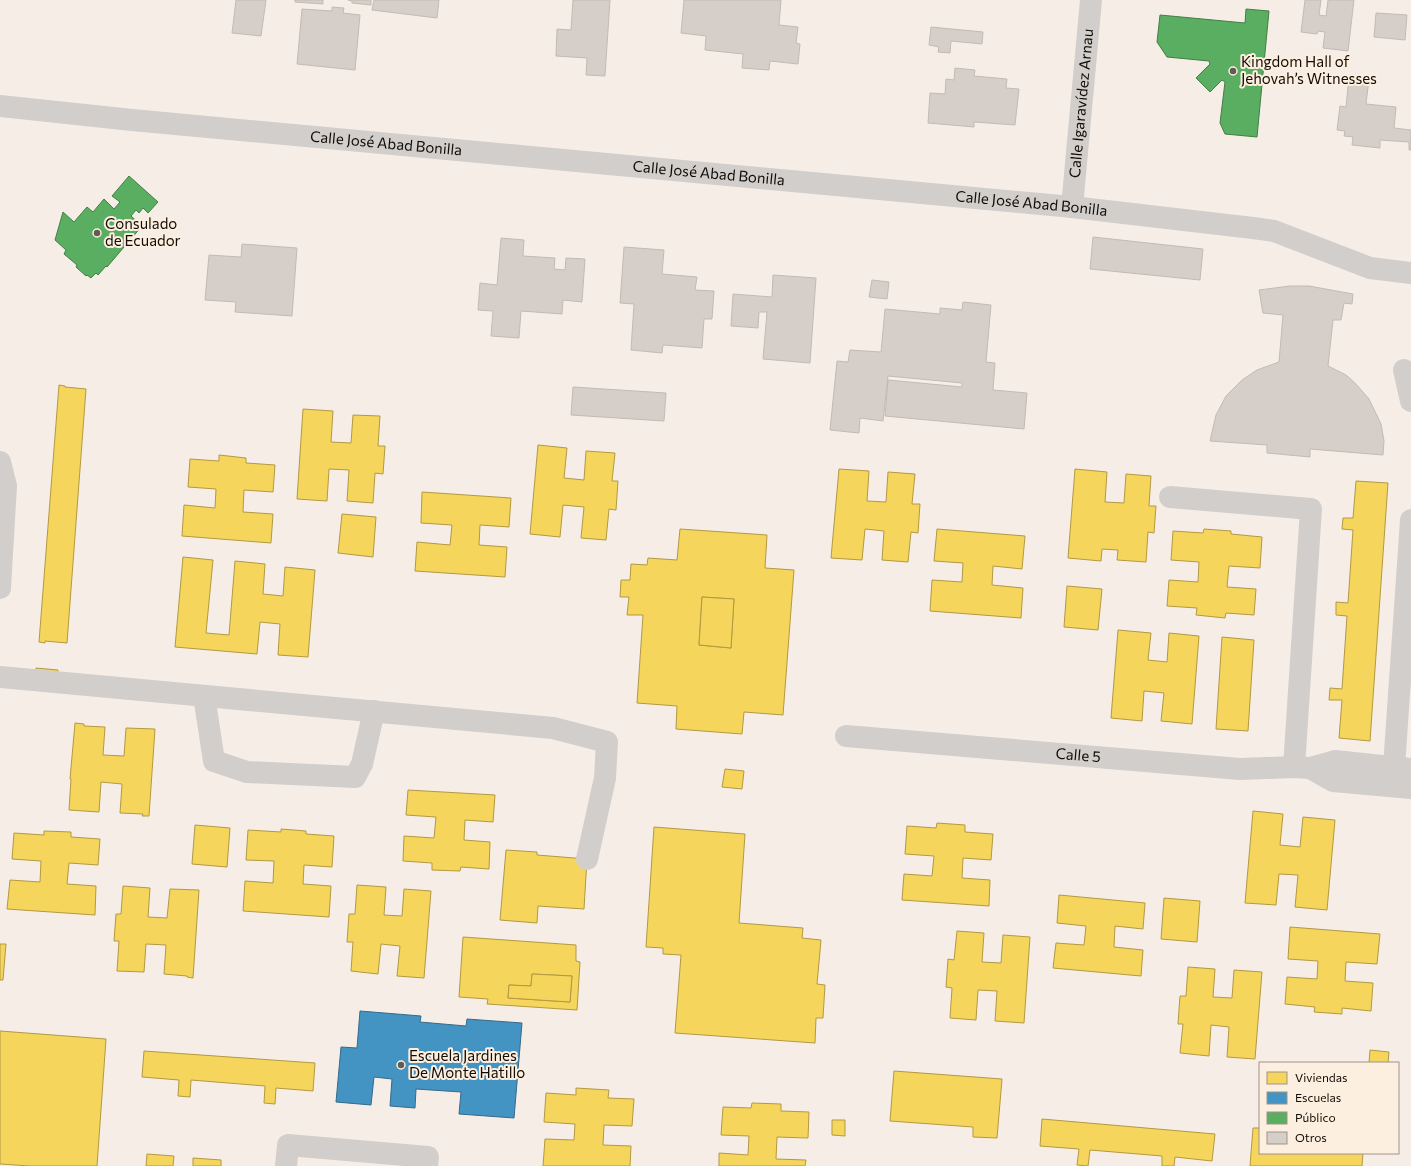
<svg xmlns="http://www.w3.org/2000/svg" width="1411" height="1166" font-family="Commissioner,sans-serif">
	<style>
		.homes { fill: #f6d55c; stroke: #b29942; fill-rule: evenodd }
		.schools { fill: #4393c3; stroke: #346a8a }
		.public { fill: #5aae61; stroke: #447d46 }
		.building { fill: #d6cec8; stroke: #c2bbb4 }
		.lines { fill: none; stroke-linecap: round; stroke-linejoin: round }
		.minor { stroke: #d1cecc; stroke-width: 22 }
		.poi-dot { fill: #625b54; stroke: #fdefdf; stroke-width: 1.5 }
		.labels { text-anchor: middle; stroke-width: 4; stroke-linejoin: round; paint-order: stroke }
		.poi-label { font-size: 15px; fill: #120c06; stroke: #fdefdf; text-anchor: start }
		.street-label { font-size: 15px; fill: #120c06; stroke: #fdefdf }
	</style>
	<rect width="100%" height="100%" fill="#f6eee6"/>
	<g class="homes">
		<polygon points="59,385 65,386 65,387 86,389 67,643 45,641 45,643 39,642"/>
		<polygon points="303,409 333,411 331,442 351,443 353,415 380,416 378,446 385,446 383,474 375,473 373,503 347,501 349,470 329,469 327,501 297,499"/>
		<polygon points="538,445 567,448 564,478 584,480 586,451 615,453 612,481 618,481 616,510 609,509 606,540 581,538 584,507 563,505 560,537 530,534"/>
		<polygon points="219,455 246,458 246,463 275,465 273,492 244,490 243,512 273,514 271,543 182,536 184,505 215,508 216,489 188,487 190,459 219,461"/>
		<polygon points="839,469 869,471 867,501 886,502 888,472 915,474 912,504 920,504 918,533 911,532 908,562 882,560 884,531 865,529 862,560 831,558"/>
		<polygon points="1075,469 1107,472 1105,502 1124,503 1126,474 1151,476 1149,506 1156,506 1154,533 1148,532 1146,562 1117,560 1118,550 1102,549 1101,561 1068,558"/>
		<polygon points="1356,481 1388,483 1370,741 1339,738 1342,700 1329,700 1330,688 1342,689 1347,616 1336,615 1336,602 1348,603 1353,530 1342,529 1343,518 1353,518"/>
		<polygon points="422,492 511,498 509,527 480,525 479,545 507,547 505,577 415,571 417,542 450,545 452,525 421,523"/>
		<polygon points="342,514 376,517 373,557 338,553"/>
		<path d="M680,529L767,535L765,568L794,570L783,715L744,712L742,734L676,729L677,706L637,703L643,615H627L629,597H620L621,580H630L631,564L647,565L648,558L677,560ZM702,597L734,599L731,648L699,645Z"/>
		<polygon points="937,529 1025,536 1022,569 993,566 992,585 1023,588 1021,618 930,611 932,580 962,582 963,563 934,561"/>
		<polygon points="1204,529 1231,531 1231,534 1262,537 1260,568 1229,566 1227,587 1256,589 1254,615 1226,613 1225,618 1196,615 1197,608 1167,606 1169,580 1198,582 1199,562 1171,560 1173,531 1203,533"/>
		<polygon points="183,557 213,560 206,633 229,635 235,561 265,564 263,594 283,596 285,567 315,570 308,657 278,655 280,624 260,622 257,654 175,647"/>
		<polygon points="1067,586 1102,589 1098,630 1064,627"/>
		<polygon points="702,597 734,599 731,648 699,645"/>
		<polygon points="1118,630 1151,633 1148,660 1167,662 1169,633 1199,636 1192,724 1161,721 1164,693 1144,691 1142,721 1111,718"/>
		<polygon points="1222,637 1254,640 1248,731 1216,729"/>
		<polygon points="36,668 58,670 57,679 35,677"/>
		<polygon points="75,723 84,724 84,726 105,727 103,755 124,756 126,728 155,729 149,816 142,816 143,814 120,813 122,784 101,782 99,812 69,810 71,779 70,779"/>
		<polygon points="725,769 744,771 742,789 722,787"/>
		<polygon points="408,790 495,795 493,822 465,820 464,840 490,842 489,869 461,867 460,871 432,870 432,863 403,861 404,836 434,838 436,817 406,815"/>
		<polygon points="1253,811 1283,814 1280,845 1300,847 1303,817 1335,820 1327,910 1295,907 1298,875 1279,874 1276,905 1245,903"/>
		<polygon points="937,823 965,825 965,832 993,834 991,860 963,858 962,878 990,880 989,906 902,900 904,874 932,876 934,856 905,854 907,826 936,828"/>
		<polygon points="195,825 230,828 227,867 192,864"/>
		<polygon points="654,827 745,834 739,923 803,928 802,938 821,940 817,984 825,985 823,1018 816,1018 815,1043 675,1033 681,955 663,954 663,948 646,947"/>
		<polygon points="281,829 306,831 306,834 334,836 332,867 304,865 303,884 331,886 329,917 243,911 245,881 273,883 274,861 246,860 248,830 281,832"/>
		<polygon points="44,831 71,832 71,837 100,839 98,865 69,863 67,884 96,886 95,915 7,909 10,880 40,882 41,861 12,859 14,833 44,835"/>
		<polygon points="506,850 537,852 537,855 587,859 584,909 538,906 537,923 500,920"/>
		<polygon points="357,885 386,887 384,915 402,916 404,889 431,891 424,978 397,976 400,946 381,944 378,974 351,971 353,942 347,942 349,914 355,914"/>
		<polygon points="123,886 150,888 148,917 167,918 170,889 199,890 193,978 187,977 187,976 164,974 166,945 146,944 144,972 117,971 119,941 114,941 116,914 121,914"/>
		<polygon points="1059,895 1145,903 1143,929 1115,926 1114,947 1143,950 1141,976 1053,968 1056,943 1084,945 1086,926 1057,923"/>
		<polygon points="1164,898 1200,901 1197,942 1161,939"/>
		<polygon points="1290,927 1380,934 1377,964 1346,962 1345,981 1373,983 1371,1011 1342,1008 1342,1014 1314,1012 1315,1007 1285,1004 1287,977 1317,979 1318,961 1288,959"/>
		<polygon points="957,931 984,933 982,962 1001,963 1003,935 1030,937 1024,1023 995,1021 997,991 978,990 976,1020 950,1018 952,988 946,987 948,959 954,960"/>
		<path d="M463,937L576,945V961L580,962L577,1010L487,1004L488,999L459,997ZM532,974L572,976L570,1002L508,998L509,985L531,986Z"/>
		<polygon points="0,944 6,944 3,980 0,980"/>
		<polygon points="1188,967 1215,969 1213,997 1232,998 1234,970 1262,972 1255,1059 1227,1057 1229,1027 1211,1025 1209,1056 1180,1053 1183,1024 1178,1024 1180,996 1186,996"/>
		<polygon points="532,974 572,976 570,1002 508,998 509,985 531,986"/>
		<polygon points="0,1031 106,1039 97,1166 30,1166 0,1164"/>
		<polygon points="1370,1050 1389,1052 1388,1063 1369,1063"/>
		<polygon points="144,1051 315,1063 313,1091 276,1088 275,1104 264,1103 265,1086 191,1080 190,1097 178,1096 179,1080 142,1077"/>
		<polygon points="894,1071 1002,1079 997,1138 973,1137 973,1127 890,1121"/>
		<polygon points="576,1088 609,1090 608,1098 634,1099 632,1126 604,1125 603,1145 631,1146 630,1166 543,1166 545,1139 574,1140 575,1124 544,1122 546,1093 576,1095"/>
		<polygon points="752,1103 781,1104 781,1111 809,1112 808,1138 777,1137 776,1159 806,1160 805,1166 719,1166 719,1153 748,1155 749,1136 721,1135 723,1107 751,1108"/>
		<polygon points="1042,1119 1215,1134 1212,1161 1175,1157 1174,1166 1162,1166 1162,1156 1090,1150 1088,1166 1077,1165 1079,1149 1040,1146"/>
		<polygon points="832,1120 845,1120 845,1136 832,1135"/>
		<polygon points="1253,1128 1260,1128 1260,1153 1363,1153 1362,1166 1250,1166"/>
		<polygon points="147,1154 174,1156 173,1166 146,1166"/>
		<polygon points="193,1158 221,1160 221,1166 193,1166"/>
	</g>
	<polygon class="schools" points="360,1011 421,1016 420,1022 466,1026 467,1019 522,1023 514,1118 459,1114 461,1092 416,1089 415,1108 390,1106 392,1079 374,1077 371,1105 336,1102 341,1047 357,1048"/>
	<g class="public">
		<polygon points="1246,9 1269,11 1257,137 1225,134 1220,123 1225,82 1222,80 1210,92 1196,78 1210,64 1209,61 1167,57 1157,42 1160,15 1245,23"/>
		<polygon points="129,176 158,202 148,213 143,208 139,213 136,210 131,216 142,226 107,267 106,266 98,275 96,273 91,278 87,275 86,276 76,267 77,265 64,254 66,250 55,240 63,212 74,222 87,207 93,212 104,199 114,209 120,202 112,196"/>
	</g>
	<g class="building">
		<polygon points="236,0 266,0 261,36 232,33"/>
		<polygon points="295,0 323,0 323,4 295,2"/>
		<polygon points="348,0 371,0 371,5 352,3 352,1"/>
		<polygon points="374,0 439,0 437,18 372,10"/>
		<polygon points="573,0 610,0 605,76 586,75 587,58 556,56 557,29 571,30"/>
		<polygon points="684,0 781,0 779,25 798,27 796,43 800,44 798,64 770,61 769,70 742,68 743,54 705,50 706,36 681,33"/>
		<polygon points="1305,0 1321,0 1319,15 1326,16 1328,0 1354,0 1348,51 1323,48 1325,32 1318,31 1317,34 1301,32"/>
		<polygon points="332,7 344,8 343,13 360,15 355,70 297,64 302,9 332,11"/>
		<polygon points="1376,13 1407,15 1405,40 1374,37"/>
		<polygon points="931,27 983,32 982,44 951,41 950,53 938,52 939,47 929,45"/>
		<polygon points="955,68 975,70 974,76 1007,79 1006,88 1019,89 1015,125 974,122 974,127 928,123 930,93 945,94 946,79 954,80"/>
		<polygon points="1349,77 1369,79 1366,104 1396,107 1394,128 1411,130 1411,150 1409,150 1409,142 1380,140 1380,148 1352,145 1353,137 1344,136 1345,131 1337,130 1340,106 1346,107"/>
		<polygon points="1093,237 1203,249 1200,280 1090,269"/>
		<polygon points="501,238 524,240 523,256 555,258 554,269 565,270 566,258 585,259 582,302 563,300 562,314 521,311 519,338 491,336 493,311 478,310 480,283 497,285"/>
		<polygon points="242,244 297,248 292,316 235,312 236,302 205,300 209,255 241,257"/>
		<polygon points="624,247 664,250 662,274 697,277 695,290 714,291 712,319 704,319 702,348 663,345 662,353 631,350 634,304 620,303"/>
		<polygon points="773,275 816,278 810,363 763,359 767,312 759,312 758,328 731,326 733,294 772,297"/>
		<polygon points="872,280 889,282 887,299 869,297"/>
		<polygon points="1290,286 1309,286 1353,294 1352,304 1344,303 1341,320 1333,320 1328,366 1346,375 1355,383 1369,399 1381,424 1384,441 1383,455 1310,449 1310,457 1267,453 1267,445 1210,441 1216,415 1226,396 1242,380 1257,370 1279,362 1283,315 1263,313 1259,290"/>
		<polygon points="963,302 991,305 986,362 995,363 993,390 1027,393 1024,429 885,416 888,380 962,387 962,383 888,376 883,421 860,418 859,433 830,430 837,361 848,362 850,350 881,352 885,309 940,314 940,308 962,310"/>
		<polygon points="573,387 666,393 664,421 571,415"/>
	</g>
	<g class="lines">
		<g class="minor">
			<path id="s1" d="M0,106L132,120L1072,207L1253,228L1274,231L1370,268L1411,273"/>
			<path id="s2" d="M1072,207L1091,0"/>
			<polyline points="1404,370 1411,401"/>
			<polyline points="0,462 6,486 0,588"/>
			<polyline points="1170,497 1311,509 1294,767"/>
			<polyline points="0,677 553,728 607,742 605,778 587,859"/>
			<polyline points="204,696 214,761 247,772 355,777 362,764 374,711"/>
			<path id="s3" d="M846,736L1240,769L1294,767L1310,768L1335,761L1411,769"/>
			<polyline points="1394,767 1411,520"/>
			<polyline points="1310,768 1333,781 1411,788"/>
			<polyline points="286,1166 288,1145 428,1157 427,1166"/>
		</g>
	</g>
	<g class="poi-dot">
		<circle cx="1233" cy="71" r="4"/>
		<circle cx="97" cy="233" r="4"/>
		<circle cx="401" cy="1065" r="4"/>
	</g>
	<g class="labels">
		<g class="poi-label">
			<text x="1241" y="67">Kingdom Hall of<tspan x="1241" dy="17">Jehovah’s Witnesses</tspan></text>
			<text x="105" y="229">Consulado<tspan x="105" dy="17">de Ecuador</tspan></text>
			<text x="409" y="1061">Escuela Jardines<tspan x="409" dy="17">De Monte Hatillo</tspan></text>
		</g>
		<g class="street-label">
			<text dy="5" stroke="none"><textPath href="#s2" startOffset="104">Calle Igaravídez Arnau</textPath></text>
			<text dy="5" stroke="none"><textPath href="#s1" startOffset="388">Calle José Abad Bonilla</textPath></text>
			<text dy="5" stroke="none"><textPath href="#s1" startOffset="712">Calle José Abad Bonilla</textPath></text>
			<text dy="5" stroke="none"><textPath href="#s1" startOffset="1036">Calle José Abad Bonilla</textPath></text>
			<text dy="5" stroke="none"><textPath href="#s3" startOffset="233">Calle 5</textPath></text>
		</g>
	</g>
	<rect x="1259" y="1062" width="140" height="92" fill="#fdefdf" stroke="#9f9488"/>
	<rect x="1267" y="1072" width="20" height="12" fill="#f6d55c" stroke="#9f9488"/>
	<text x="1295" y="1082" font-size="12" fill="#120c06">Viviendas</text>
	<rect x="1267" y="1092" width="20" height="12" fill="#4393c3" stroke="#9f9488"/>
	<text x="1295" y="1102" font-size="12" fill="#120c06">Escuelas</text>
	<rect x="1267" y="1112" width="20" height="12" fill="#5aae61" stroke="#9f9488"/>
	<text x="1295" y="1122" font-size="12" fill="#120c06">Público</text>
	<rect x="1267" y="1132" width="20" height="12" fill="#d6cec8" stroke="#9f9488"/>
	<text x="1295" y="1142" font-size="12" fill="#120c06">Otros</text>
</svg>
